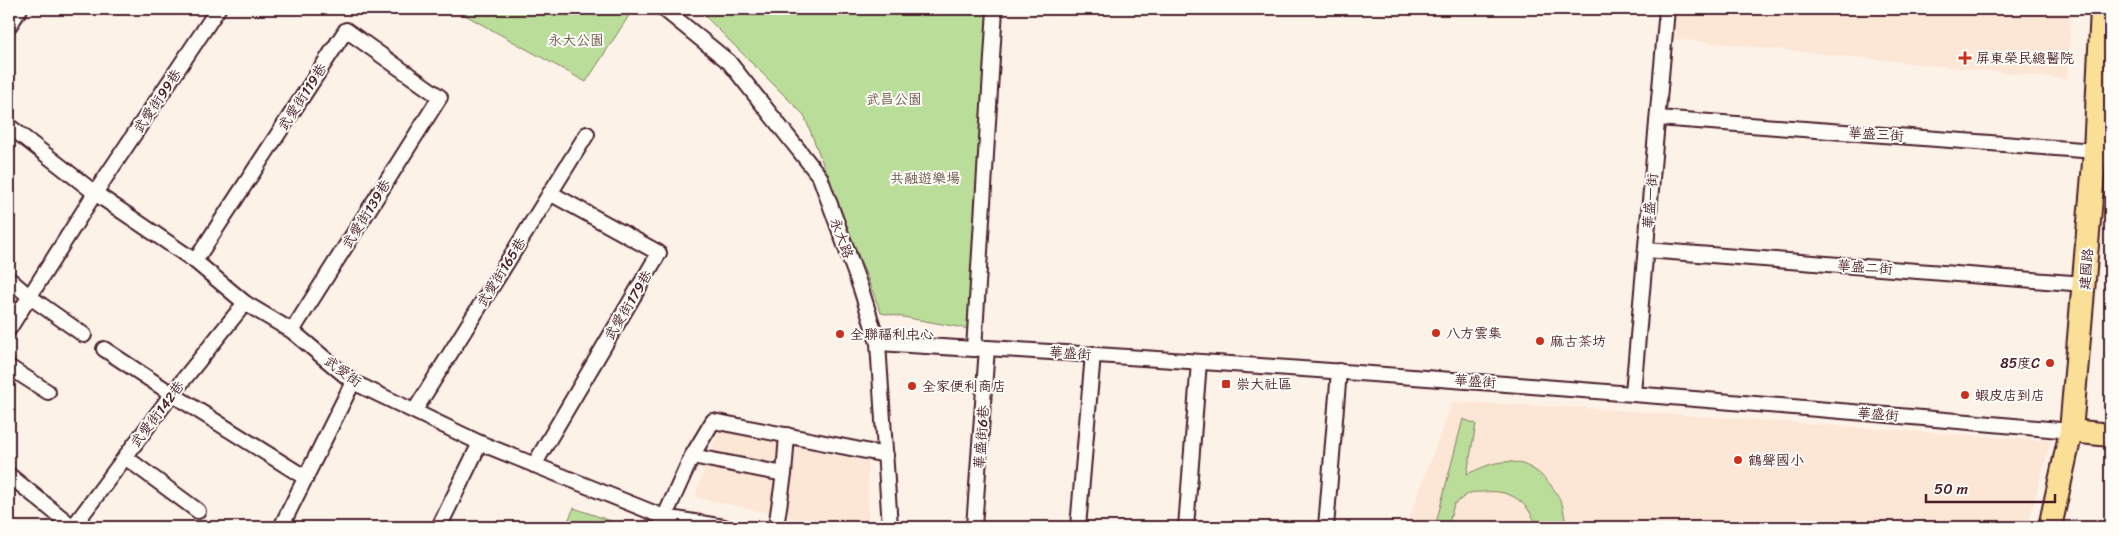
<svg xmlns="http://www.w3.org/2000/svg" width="2119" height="536" font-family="Sriracha,'LXGW WenKai TC',sans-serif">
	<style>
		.built { fill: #fce6d5 }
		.green { fill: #bade99; stroke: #827e62 }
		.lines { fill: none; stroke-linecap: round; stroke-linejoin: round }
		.minor-casing { stroke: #4a1f2b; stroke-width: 18 }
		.primary-casing { stroke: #4a1f2b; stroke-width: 26 }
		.minor { stroke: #fdfcf7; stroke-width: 14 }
		.primary { stroke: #fadf96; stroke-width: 22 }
		.poi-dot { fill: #c8321e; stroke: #fdfcf7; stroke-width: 2 }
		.labels { text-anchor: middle; stroke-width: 4; stroke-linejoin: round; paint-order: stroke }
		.park-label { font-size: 14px; fill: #6c584c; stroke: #fdfcf7 }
		.poi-label { font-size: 14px; fill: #4a1f2b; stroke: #fdfcf7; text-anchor: start }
		.street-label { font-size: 14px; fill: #4a1f2b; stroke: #fdfcf7 }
	</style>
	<rect width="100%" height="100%" fill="#fdf2e8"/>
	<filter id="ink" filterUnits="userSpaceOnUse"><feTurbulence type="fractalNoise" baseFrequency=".02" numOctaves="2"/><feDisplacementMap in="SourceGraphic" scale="10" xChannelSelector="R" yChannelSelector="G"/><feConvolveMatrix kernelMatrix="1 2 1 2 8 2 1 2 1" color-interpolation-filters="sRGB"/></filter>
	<g filter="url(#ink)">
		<g class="built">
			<polygon points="1659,9 2071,9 2067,79 1656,37"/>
			<polygon points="1452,402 1583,408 2051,441 2027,527 1406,527"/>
			<polygon points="718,430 868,462 868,527 834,527 695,497"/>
		</g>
		<g class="green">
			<polygon points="454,9 623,9 630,14 586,82"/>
			<polygon points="698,9 989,9 969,329 881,313 804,115"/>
			<path d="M1463,419L1476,424L1467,474C1479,469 1490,463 1503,462C1530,459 1552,481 1562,504C1564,511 1565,520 1566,527H1537C1529,503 1511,489 1485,492C1480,492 1474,492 1470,493C1464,496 1459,501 1454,504L1448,527H1435Z"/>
			<polygon points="574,508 628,527 565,527"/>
		</g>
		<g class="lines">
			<g class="minor-casing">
				<g id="minor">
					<polyline points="664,9 729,62 820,177 861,289 878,343 890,527"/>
					<polyline points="9,26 20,9"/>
					<polyline points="1658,118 2095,151"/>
					<polyline points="9,126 95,193 195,261 245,303 292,331 353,382 480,443 664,517 724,527"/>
					<polyline points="1646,250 2085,284"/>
					<polyline points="195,261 346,30 440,97 292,331"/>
					<polyline points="9,279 30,297 84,335"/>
					<polyline points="9,329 95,193 218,9"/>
					<path d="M878,343L974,349L987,348C1349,370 1710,399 2071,431"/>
					<polyline points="104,349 172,394 306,478"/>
					<polyline points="974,349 995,9"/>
					<polyline points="9,367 48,392"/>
					<polyline points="1633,393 1667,9"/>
					<polyline points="415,410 587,134"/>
					<polyline points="692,456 784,474"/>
					<polyline points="125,457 198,511"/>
					<polyline points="534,465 659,253 550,193"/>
					<polyline points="9,475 73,527"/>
					<polyline points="73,527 172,394 245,303"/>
					<polyline points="281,527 353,382"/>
					<polyline points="439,527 480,443"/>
					<polyline points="660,527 692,456 713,421 886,455"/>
					<polyline points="776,527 784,474 787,435"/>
					<polyline points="974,527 987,348"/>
					<polyline points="1078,527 1093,354"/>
					<polyline points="1186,527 1199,362"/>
					<polyline points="1326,527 1339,371"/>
				</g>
			</g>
			<g class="primary-casing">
				<g id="primary">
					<polyline points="2071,431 2110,435"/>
					<polyline points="2050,527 2071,431 2095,151 2102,9"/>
				</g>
			</g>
			<use href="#minor" class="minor"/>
			<use href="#primary" class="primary"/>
		</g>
	</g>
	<g class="poi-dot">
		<path d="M1962.5 50.5h5v5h5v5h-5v5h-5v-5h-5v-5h5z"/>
		<circle cx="1436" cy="333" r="5"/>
		<circle cx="840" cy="334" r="5"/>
		<circle cx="1540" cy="341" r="5"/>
		<circle cx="2050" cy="363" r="5"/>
		<rect x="1221" y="379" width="10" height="10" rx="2.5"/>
		<circle cx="912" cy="386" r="5"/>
		<circle cx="1965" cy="395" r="5"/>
		<circle cx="1738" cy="460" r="5"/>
	</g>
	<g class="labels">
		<g class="park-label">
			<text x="576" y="45">永大公園</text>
			<text x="894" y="104">武昌公園</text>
			<text x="925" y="183">共融遊樂場</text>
		</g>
		<g class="poi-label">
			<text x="1976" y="63">屏東榮民總醫院</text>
			<text x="1446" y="338">八方雲集</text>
			<text x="850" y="339">全聯福利中心</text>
			<text x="1550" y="346">麻古茶坊</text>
			<text x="2040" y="368" text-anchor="end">85度C</text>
			<text x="1236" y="389">崇大社區</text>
			<text x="922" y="391">全家便利商店</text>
			<text x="1975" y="400">蝦皮店到店</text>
			<text x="1748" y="465">鶴聲國小</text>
		</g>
		<g class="street-label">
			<text transform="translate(302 97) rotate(-57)" y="5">武愛街119巷</text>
			<text transform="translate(157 101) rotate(-56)" y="5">武愛街99巷</text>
			<text transform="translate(1876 134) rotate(4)" y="5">華盛三街</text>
			<text transform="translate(1650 201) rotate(-85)" y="5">華盛一街</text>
			<text transform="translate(366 214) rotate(-58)" y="5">武愛街139巷</text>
			<text transform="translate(842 238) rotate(70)" y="5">永大路</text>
			<text transform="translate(1865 267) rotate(4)" y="5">華盛二街</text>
			<text transform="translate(2086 269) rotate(-85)" y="5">建國路</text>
			<text transform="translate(501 272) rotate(-58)" y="5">武愛街165巷</text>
			<text transform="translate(628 305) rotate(-59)" y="5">武愛街179巷</text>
			<text transform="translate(1070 353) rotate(4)" y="5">華盛街</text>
			<text transform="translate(343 371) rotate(36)" y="5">武愛街</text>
			<text transform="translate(1475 381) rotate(4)" y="5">華盛街</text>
			<text transform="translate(157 414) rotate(-53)" y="5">武愛街142巷</text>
			<text transform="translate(1878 414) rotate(5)" y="5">華盛街</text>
			<text transform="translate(981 437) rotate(-86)" y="5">華盛街6巷</text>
		</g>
	</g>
	<rect width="2119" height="536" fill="none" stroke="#fdfcf7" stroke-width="30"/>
	<rect x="15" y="15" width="2089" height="506" fill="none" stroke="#4a1f2b" stroke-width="2" filter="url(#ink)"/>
	<path d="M1926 494v8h129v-8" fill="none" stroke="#4a1f2b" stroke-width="2.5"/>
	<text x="1934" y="494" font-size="15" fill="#4a1f2b" stroke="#fdfcf7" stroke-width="4" paint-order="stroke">50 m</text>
</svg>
